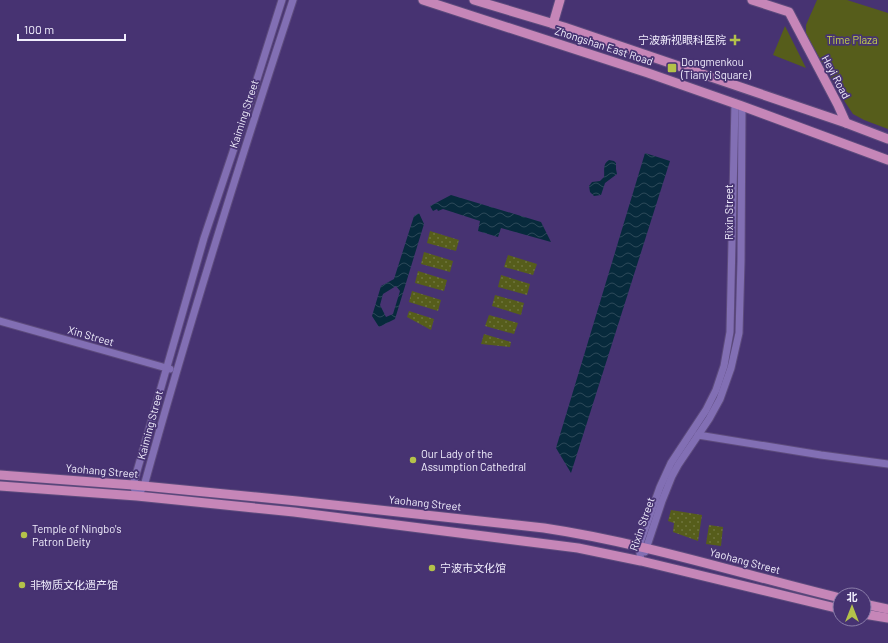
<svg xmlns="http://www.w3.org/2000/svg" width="888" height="643" font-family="Barlow,'Noto Sans SC',sans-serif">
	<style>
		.grass { fill: url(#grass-dots) }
		.park { fill: #565d1b }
		.water { fill: url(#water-waves); fill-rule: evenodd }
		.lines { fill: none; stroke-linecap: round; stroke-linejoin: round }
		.minor-casing { stroke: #5d4b7d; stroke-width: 9 }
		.major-casing { stroke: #5d4b7d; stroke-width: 11 }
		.minor { stroke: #826fb4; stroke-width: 7 }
		.major { stroke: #c686b8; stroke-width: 9 }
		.poi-dot { fill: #b4c24a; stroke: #473372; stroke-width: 1.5 }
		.labels { text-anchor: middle; stroke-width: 3.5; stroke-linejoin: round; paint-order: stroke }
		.poi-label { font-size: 11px; fill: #f1eefd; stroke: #473372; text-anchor: start }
		.park-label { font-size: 11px; fill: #c5d44b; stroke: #473372 }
		.street-label { font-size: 11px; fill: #f1eefd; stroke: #473372 }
	</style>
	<defs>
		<pattern id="grass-dots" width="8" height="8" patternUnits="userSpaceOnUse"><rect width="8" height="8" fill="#565d1b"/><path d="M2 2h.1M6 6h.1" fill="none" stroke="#6f753d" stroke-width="1.8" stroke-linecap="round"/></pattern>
		<pattern id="water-waves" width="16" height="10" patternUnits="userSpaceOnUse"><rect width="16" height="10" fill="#072a3c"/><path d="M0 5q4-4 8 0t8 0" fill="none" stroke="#2c4959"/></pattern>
	</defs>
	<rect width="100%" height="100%" fill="#473372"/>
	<g class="grass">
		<polygon points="430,231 459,240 456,251 427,243"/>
		<polygon points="424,252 453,261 450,272 421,264"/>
		<polygon points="508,255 537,264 533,275 504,267"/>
		<polygon points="418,271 447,280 444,291 415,283"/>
		<polygon points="501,275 530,284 527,295 498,287"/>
		<polygon points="412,291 441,300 438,311 409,302"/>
		<polygon points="495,295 524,303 521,315 492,306"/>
		<polygon points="409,311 434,319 431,330 407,317"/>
		<polygon points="489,315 518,323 514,334 485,326"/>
		<polygon points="484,334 511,342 510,347 481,344"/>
		<polygon points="671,510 702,515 698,541 673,532 674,523 668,521"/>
		<polygon points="709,525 723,527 721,546 706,544"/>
	</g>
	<g class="park">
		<polygon points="817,0 847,0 888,13 888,129 864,120 853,114 843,99 806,34 806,25"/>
		<polygon points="785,26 806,68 773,55"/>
	</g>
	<g class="water">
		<polygon points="645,153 670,161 571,473 556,448"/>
		<path d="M609,160L614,161L616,163V169L617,174L605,183L601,195L594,196L590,192L589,186L592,182L600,181L604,177C605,171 602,164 609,160Z"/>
		<polygon points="451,195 541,222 551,242 501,228 498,237 478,231 480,221 443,209 438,211 437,209 433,211 430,206"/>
		<path d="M419,213L424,224L395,319L379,327L372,316L381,286L394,279L414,216ZM396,286L400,291L393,314L386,317L380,305L383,294Z"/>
	</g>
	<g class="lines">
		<g class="minor-casing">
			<g id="minor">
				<polyline points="0,321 170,369"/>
				<polyline points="698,435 821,455 888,464"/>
				<path d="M137,496L144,486C189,323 240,161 293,0"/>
				<polyline points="137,496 133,485 204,238 253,92 282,0"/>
				<polyline points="645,552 662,501 672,476 678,465 709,419 720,399 731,368 739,333 741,261 742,106"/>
				<polyline points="641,561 639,546 660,487 671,463 706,410 716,390 724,366 730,332 735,103"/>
			</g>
		</g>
		<g class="major-casing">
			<g id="major">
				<polyline points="423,0 648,73 742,106 888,160"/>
				<polyline points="474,0 564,27 846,123 888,139"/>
				<polyline points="752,0 789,12 838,105 846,123"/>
				<polyline points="553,24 560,0"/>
				<path d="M0,475L133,485L297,501L544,528C644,543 741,574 840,598"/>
				<polyline points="0,486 137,496 294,512 578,548 641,561 840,609"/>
				<polyline points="864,604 888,609"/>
				<polyline points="864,614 888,618"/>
			</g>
		</g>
		<use href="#minor" class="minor"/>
		<use href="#major" class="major"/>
	</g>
	<g class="poi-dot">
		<path d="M733 34h4v4h4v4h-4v4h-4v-4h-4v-4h4z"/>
		<rect x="667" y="63" width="10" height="10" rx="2"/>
		<circle cx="413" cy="460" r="4"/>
		<circle cx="24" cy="535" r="4"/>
		<circle cx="432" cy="568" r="4"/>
		<circle cx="22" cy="585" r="4"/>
	</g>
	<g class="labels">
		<g class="poi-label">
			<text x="726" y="44" text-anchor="end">宁波新视眼科医院</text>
			<text x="681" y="66">Dongmenkou<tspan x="681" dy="13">(Tianyi Square)</tspan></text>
			<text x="421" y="458">Our Lady of the<tspan x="421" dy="13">Assumption Cathedral</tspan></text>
			<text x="32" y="533">Temple of Ningbo's<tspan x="32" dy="13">Patron Deity</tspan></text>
			<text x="440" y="572">宁波市文化馆</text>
			<text x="30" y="589">非物质文化遗产馆</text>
		</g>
		<g class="park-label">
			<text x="852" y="44">Time Plaza</text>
		</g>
		<g class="street-label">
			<text transform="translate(604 46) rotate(18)" y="4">Zhongshan East Road</text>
			<text transform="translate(836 77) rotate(62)" y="4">Heyi Road</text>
			<text transform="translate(244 114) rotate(-72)" y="4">Kaiming Street</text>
			<text transform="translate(729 212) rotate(-90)" y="4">Rixin Street</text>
			<text transform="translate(91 336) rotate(16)" y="4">Xin Street</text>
			<text transform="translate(150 425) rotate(-75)" y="4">Kaiming Street</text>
			<text transform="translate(102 471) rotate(5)" y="4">Yaohang Street</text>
			<text transform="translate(425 503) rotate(6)" y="4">Yaohang Street</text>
			<text transform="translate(642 524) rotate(-71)" y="4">Rixin Street</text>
			<text transform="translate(745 561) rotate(15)" y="4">Yaohang Street</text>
		</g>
	</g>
	<g transform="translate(852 607)"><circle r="19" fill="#473372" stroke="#8b7eaa"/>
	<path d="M0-3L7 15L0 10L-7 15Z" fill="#b4c24a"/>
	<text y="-6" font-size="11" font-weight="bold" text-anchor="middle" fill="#f1eefd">北</text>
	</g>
	<path d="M18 34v6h107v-6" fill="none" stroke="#f1eefd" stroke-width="2"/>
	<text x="24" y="34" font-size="12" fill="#f1eefd" stroke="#473372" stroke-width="3" paint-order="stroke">100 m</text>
</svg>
